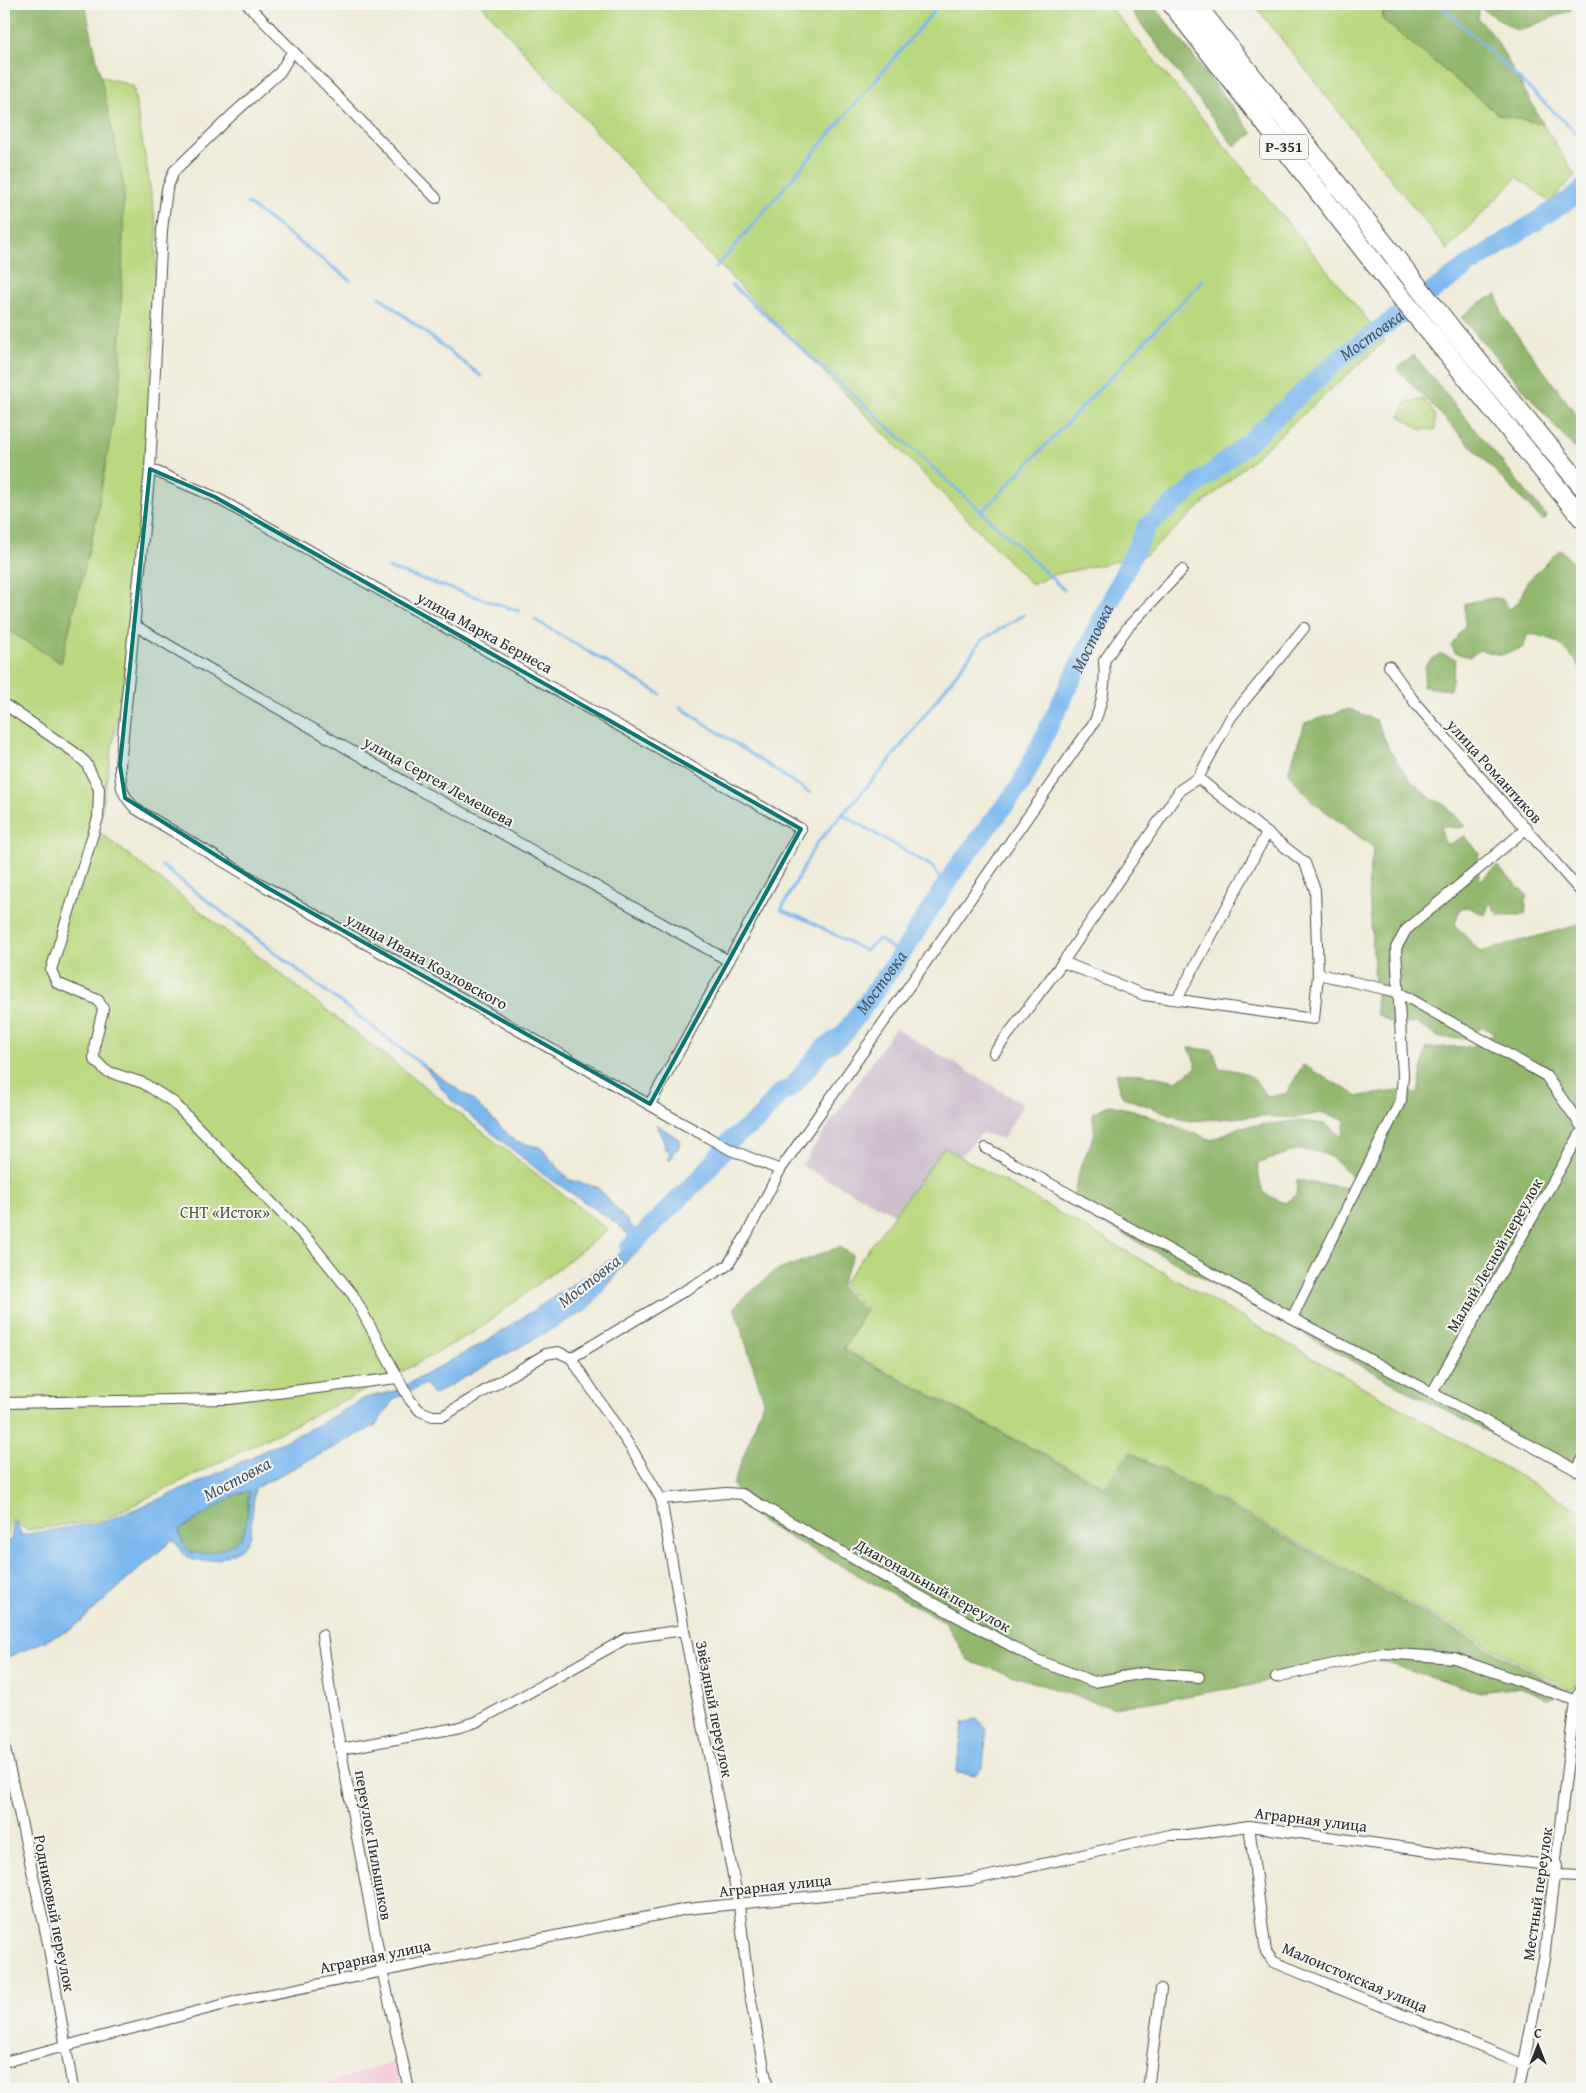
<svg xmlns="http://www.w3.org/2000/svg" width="1586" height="2093" font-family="'Gentium Book Plus',serif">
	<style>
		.built { fill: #f3cfde }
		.industrial { fill: #cfbdce }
		.green { fill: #b9d87f; stroke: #728255 }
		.forest { fill: #92b86e; stroke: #5e724c; fill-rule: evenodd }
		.water { fill: #7cb8ee; stroke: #54728c; fill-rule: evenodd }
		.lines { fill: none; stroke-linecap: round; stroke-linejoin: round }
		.stream { stroke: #7cb8ee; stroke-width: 3 }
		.river { stroke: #7cb8ee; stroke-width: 19 }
		.street-casing { stroke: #484845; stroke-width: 12 }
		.highway-casing { stroke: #484845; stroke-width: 21 }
		.street { stroke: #fff; stroke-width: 10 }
		.highway { stroke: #fff; stroke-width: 19 }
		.marked { fill: #0f766e; fill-opacity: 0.2; stroke: #0f766e; stroke-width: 4; stroke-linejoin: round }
		.labels { text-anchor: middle; stroke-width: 4; stroke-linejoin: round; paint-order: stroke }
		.shield { fill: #f6f6f2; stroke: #686867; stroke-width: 1 }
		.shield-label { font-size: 15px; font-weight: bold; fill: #2b2b2b }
		.street-label { font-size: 16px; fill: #2b2b2b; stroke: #f6f6f2 }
		.park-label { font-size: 16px; fill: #4e5640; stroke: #f6f6f2 }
		.water-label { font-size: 18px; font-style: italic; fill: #435566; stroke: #f6f6f2 }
	</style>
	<rect width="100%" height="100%" fill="#f6f6f2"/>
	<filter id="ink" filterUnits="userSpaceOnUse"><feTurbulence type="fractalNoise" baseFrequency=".02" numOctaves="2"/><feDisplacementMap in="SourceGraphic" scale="10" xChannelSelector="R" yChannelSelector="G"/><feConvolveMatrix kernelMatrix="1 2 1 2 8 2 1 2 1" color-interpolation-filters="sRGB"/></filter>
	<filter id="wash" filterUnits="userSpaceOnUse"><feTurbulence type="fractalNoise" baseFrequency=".0096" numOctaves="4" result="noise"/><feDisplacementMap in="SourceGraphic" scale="20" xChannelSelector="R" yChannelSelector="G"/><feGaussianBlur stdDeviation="1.12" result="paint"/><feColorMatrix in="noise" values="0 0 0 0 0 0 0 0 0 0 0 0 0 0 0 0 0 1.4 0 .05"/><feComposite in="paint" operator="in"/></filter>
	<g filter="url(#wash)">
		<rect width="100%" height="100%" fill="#efebd8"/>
		<polygon class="built" points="394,2062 402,2089 308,2089"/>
		<polygon class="industrial" points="895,1028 1023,1104 1003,1139 982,1133 902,1218 801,1166"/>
		<g class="green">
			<polygon points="481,4 1108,4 1385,341 1146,555 1052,575 1032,585 682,227"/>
			<polygon points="1254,4 1384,4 1382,19 1498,114 1543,124 1575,175 1550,202 1517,177 1447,250"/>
			<polygon points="4,46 133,86 157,228 147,455 125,671 98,831 608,1230 479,1329 407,1369 103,1520 26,1530 13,1518 7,1537 4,1537"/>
			<polygon points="1424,399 1435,415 1435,430 1419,429 1400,416 1406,402"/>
			<polygon points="944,1147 1582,1512 1582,1676 1571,1690 1129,1451 1104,1486 844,1349 866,1309 842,1285"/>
		</g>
		<g class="forest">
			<polygon points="4,4 85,4 124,186 120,380 96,521 61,663 4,628"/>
			<polygon points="1126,4 1153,4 1253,134 1234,146"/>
			<polygon points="1384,4 1570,4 1571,10 1518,31 1479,7 1478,19 1494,36 1543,124 1498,114 1382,19"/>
			<polygon points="1497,295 1502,315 1582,422 1582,457 1461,317 1481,302"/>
			<polygon points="1414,355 1547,517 1543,521 1397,369"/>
			<path d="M1560,549L1582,573V670C1567,648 1555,636 1527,634L1524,647L1501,655L1480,650L1469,657L1455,653L1451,645L1465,626V603L1494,598L1502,599L1510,609L1519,601L1527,582Z"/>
			<polygon points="1440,654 1456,659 1450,690 1423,687 1426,664"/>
			<path d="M1349,709L1376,720L1389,749L1410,780L1433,800L1443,803L1465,826L1460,828L1441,826L1443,838L1447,845L1465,836L1479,853L1477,867L1480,881L1497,866L1527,895L1525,915H1498L1490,902L1485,915L1468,907L1459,910L1455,925L1480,952L1582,924V1476L1562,1470L1400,1387L1071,1205L1081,1165L1095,1134L1092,1113L1109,1105L1133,1110L1212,1140L1240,1127L1298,1121L1325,1124L1342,1137L1345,1120L1323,1113L1294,1118L1260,1116L1189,1121L1123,1097L1117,1083V1073L1143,1074L1176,1081L1197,1067L1189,1048L1213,1050L1219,1068C1247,1072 1251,1072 1266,1096L1286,1094L1303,1065L1358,1096L1406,1090L1418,1094L1426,1048L1473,1046L1495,1033L1483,1027L1465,1038H1440L1416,1023L1394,1025L1377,1014L1368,879L1374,848L1312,801L1288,773L1305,723ZM1296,1150C1326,1150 1335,1157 1355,1180L1348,1188L1297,1180L1296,1195L1285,1203C1258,1193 1262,1190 1257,1164Z"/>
			<polygon points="839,1247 853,1255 840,1286 864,1310 843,1350 1105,1488 1130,1453 1569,1692 1548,1699 1521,1687 1480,1692 1364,1656 1252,1685 1113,1708 968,1661 946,1623 761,1522 733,1485 764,1400 734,1307 774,1272"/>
			<path d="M249,1491C247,1504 248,1523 243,1534C237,1547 202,1558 189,1551C182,1546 180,1537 179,1530L237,1494Z"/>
		</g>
		<g class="water">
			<path d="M424,1066L472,1099L516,1142L540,1147L569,1180L597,1187L636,1231H646L644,1245L630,1257L588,1309L433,1395L425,1384L394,1399L375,1426L255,1488C253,1500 252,1530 249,1538C242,1555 202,1568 187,1557C182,1554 177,1544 173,1539L72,1629L4,1659V1542L11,1540L14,1522L18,1524L21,1535L104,1522L191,1486L318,1425L365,1398L395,1391L487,1341L622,1252L632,1239L616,1223L543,1174L452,1101ZM249,1491C248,1503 248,1523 243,1534C237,1547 202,1558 189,1551C183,1546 180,1537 179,1530L237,1494Z"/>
			<polygon points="656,1124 680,1140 678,1149 674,1151 673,1156 669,1161 669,1149 664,1149 665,1145"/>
			<path d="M977,1719L987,1728L983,1767L975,1775L957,1773C957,1755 962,1740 963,1723Z"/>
		</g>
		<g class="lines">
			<g class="stream">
				<polyline points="1439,4 1582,138"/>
				<polyline points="247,203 350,280"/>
				<polyline points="716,268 940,4"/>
				<polyline points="732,285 982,512"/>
				<polyline points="380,297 481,376"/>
				<polyline points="388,568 519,611"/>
				<polyline points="1064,590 982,512 1203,280"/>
				<polyline points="535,620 660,694"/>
				<polyline points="680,707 810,793"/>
				<polyline points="842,814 933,867 945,887"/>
				<polyline points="162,866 425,1067"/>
				<polyline points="901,955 879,939 865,951 807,920 781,910 816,844 888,763 982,640 1024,615"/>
			</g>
			<path class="river" id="s1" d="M629,1248L703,1175L731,1140L760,1118L778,1095L792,1087L823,1049L844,1034L901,955L957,867L1020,786L1147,526L1253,438L1341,357L1469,265L1581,192L1582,189"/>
		</g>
	</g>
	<g filter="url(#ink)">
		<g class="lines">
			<g class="street-casing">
				<g id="street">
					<polyline points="247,4 436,198"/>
					<path d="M292,52L280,72L232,115L174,171L167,189L162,230L150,469L120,765C120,786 121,794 136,809L266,887L678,1121L731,1150L780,1170"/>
					<polyline points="150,469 215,497 801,829 650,1104"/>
					<polyline points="134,625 417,789 485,824 729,961"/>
					<polyline points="1389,666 1416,704 1582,893"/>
					<polyline points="4,704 74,752 86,763 99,789 98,818 51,970 57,983 98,1000 103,1009 95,1043 94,1059 106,1071 143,1083 173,1102 310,1242 353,1295 410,1400 420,1411 433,1416 443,1416 546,1354 558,1352 571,1358"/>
					<polyline points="1063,962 1144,995 1314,1019 1318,974 1315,890 1305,863 1198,778"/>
					<polyline points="1318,974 1398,992 1546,1076 1582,1127"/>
					<polyline points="1177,999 1267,833"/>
					<polyline points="994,1053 1063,962 1180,790 1198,778 1231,717 1304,628"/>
					<polyline points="986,1148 1292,1318 1582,1473"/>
					<polyline points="1292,1318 1401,1100 1403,1075 1396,948 1406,930 1527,828"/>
					<path d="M571,1358L728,1265L747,1234L780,1170L1095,721C1103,700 1106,683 1104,661L1128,627L1182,570"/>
					<polyline points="571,1358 633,1451 661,1499 684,1630 739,1905 748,1985 768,2089"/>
					<polyline points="1432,1393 1582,1131"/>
					<polyline points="4,1403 229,1399 397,1378"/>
					<polyline points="1577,1471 1582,1460"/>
					<polyline points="661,1499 726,1493 742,1494 892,1581 1037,1660 1094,1682 1144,1673 1199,1677"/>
					<polyline points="322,1635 331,1698 382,1970 409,2089"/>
					<polyline points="1276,1677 1383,1653 1454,1658 1580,1702"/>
					<polyline points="4,1744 48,1943 73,2089"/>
					<polyline points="341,1749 456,1728 476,1722 627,1638 684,1630"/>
					<polyline points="1249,1826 1266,1952 1274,1962 1525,2065"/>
					<polyline points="1556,1875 1582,1876"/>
					<polyline points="4,2062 237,2001 687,1909 972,1880 1170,1835 1187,1835 1249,1826 1436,1852 1557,1866"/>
					<polyline points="1148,2089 1161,1989"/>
					<polyline points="1519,2089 1544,1959 1575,1701 1582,1687"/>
				</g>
			</g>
			<g class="highway-casing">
				<g id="highway">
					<polyline points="1172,4 1396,291 1582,518"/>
					<polyline points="1195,4 1453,331 1582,486"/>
				</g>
			</g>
			<use href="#street" class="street"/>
			<use href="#highway" class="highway"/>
		</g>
	</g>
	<path class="marked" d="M150,469L215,497L801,829L650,1104L266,887L125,798L120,765Z"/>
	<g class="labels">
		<rect class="shield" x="1260" y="134.5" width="48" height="25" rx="4"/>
		<g class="shield-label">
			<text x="1284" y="152">Р-351</text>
		</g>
		<g class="street-label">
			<text transform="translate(485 632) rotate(29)" y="6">улица Марка Бернеса</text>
			<text transform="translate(1495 771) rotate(48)" y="6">улица Романтиков</text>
			<text transform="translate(439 781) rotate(29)" y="6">улица Сергея Лемешева</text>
			<text transform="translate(427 961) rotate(29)" y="6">улица Ивана Козловского</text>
			<text transform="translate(1494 1255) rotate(-60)" y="6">Малый Лесной переулок</text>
			<text transform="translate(933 1585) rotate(29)" y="6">Диагональный переулок</text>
			<text transform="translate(715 1709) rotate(79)" y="6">Звёздный переулок</text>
			<text transform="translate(1311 1819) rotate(7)" y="6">Аграрная улица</text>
			<text transform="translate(374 1845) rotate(80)" y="6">переулок Пильщиков</text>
			<text transform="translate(775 1885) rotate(-6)" y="6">Аграрная улица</text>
			<text transform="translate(1537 1894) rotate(-82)" y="6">Местный переулок</text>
			<text transform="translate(55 1913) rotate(79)" y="6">Родниковый переулок</text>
			<text transform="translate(375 1956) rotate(-12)" y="6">Аграрная улица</text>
			<text transform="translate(1355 1977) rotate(23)" y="6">Малоистокская улица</text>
		</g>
		<g class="park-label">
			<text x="225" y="1218">СНТ «Исток»</text>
		</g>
		<g class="water-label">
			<text dy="6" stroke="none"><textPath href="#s1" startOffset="1194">Мостовка</textPath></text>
			<text dy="6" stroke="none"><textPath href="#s1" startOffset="774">Мостовка</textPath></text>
			<text dy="6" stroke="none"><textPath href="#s1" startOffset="369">Мостовка</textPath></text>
			<text transform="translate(589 1281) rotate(-38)" y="6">Мостовка</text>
			<text transform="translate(237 1479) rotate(-28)" y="6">Мостовка</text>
		</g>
	</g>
	<rect width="1586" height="2093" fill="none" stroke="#f6f6f2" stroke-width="20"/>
	<g transform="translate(1538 2046)" stroke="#f6f6f2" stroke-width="4" paint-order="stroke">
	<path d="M0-4L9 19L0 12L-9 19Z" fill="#2b2b2b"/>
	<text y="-8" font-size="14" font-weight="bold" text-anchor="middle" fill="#2b2b2b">С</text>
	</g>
</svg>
